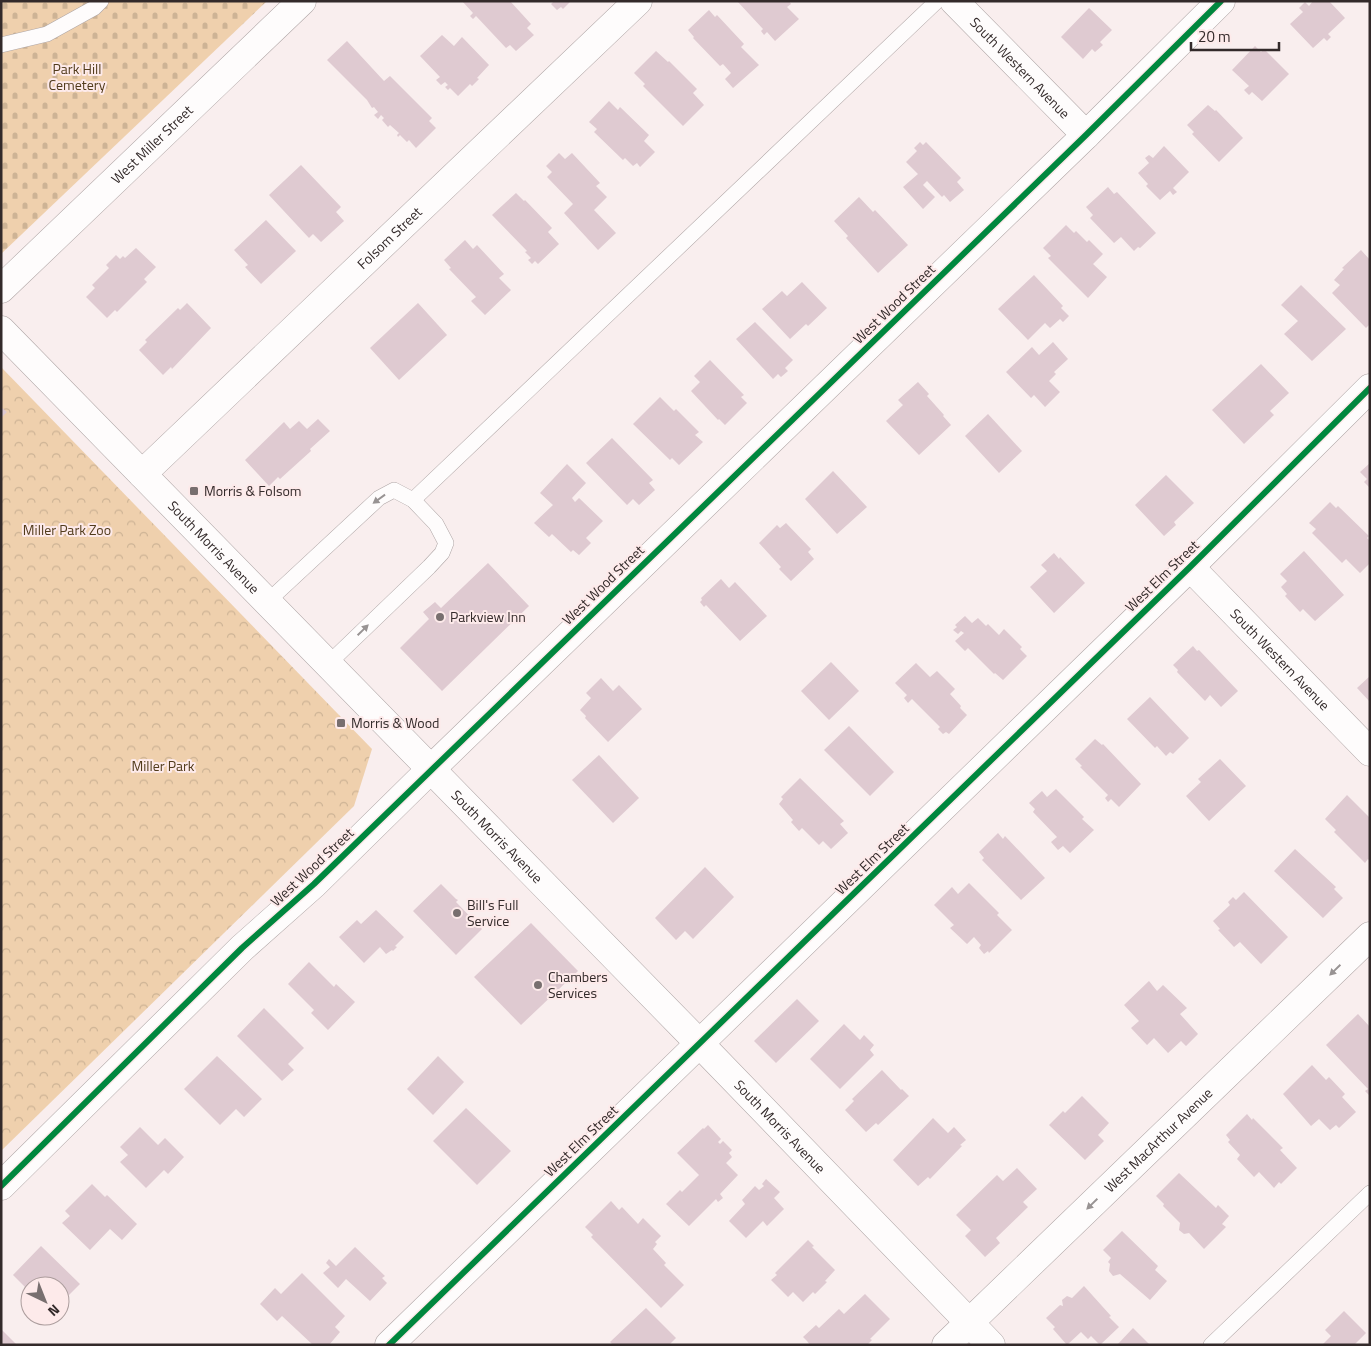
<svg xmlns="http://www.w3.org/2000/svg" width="1371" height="1346" font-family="'Titillium Web',sans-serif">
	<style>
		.forest { fill: url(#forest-crowns) }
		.cemetery { fill: url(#cemetery-stones) }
		.building { fill: #dfcad1 }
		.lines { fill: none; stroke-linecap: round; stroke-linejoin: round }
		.service-casing { stroke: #aea5a5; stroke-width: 16 }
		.minor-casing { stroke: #aea5a5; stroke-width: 29 }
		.tertiary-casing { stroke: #aea5a5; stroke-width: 29 }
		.secondary-casing { stroke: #aea5a5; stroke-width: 29 }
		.service { stroke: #fefcfc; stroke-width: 15 }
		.minor { stroke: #fefcfc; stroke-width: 28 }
		.tertiary { stroke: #fefcfc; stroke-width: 28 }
		.secondary { stroke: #fefcfc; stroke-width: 28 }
		.cycleway-casing { stroke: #fdeaea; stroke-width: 9 }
		.cycleway { stroke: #00873e; stroke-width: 6 }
		.oneway { fill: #989393 }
		.poi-dot { fill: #786f6f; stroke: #fdeaea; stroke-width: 2 }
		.labels { text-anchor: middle; stroke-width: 4; stroke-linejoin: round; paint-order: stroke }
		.street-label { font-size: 14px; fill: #332a2a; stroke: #fdeaea }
		.park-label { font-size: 14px; fill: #513b1b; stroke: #fdeaea }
		.poi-label { font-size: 14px; fill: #332a2a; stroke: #fdeaea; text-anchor: start }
	</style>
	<defs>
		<pattern id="forest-crowns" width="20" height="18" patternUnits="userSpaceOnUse" patternTransform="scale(1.25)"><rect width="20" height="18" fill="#efd0ad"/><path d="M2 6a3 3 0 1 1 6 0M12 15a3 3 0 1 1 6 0" fill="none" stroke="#cdb395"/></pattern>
		<pattern id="cemetery-stones" width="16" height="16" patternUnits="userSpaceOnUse" patternTransform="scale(1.25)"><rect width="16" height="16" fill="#efd0ad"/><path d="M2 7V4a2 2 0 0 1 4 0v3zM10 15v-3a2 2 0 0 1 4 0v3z" fill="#cdb395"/></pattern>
	</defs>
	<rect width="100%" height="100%" fill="#f9eeee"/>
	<polygon class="forest" points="1,367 372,749 354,806 1,1151"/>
	<polygon class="cemetery" points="1,1 267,1 1,254"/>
	<g class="building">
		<polygon points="462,1 510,1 531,24 527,28 534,35 516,51 510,45 506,48 476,16 473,19 470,16 473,13"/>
		<polygon points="554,1 571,1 563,9 561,7 557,10 551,4"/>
		<polygon points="737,1 789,1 791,4 787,7 799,19 775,41 767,32 764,35 761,31 763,29"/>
		<polygon points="1313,1 1329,1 1345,18 1328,34 1331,37 1327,41 1324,38 1313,48 1290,24 1303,12 1299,8 1305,2 1309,6"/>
		<polygon points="1089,8 1112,30 1100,42 1103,45 1095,52 1092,49 1083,59 1061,37"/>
		<polygon points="709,10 715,17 717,15 744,44 741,47 759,65 733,88 725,79 731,73 723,64 720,66 693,38 694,37 688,30"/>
		<polygon points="442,35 454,46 462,37 489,65 477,78 479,79 472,86 470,84 458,96 450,88 448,90 445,87 448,85 445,82 441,85 436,80 440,77 420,56"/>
		<polygon points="347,41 384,81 390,76 432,118 429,121 436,128 416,148 409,140 407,142 400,135 398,137 397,135 399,133 390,125 388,127 382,120 384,118 381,115 378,119 374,115 378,112 374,107 372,108 367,100 327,60"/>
		<polygon points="1255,46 1261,52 1264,49 1289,74 1262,101 1252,92 1249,95 1244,90 1249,86 1232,70"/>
		<polygon points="656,51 668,62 669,61 697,89 693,93 704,105 683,126 643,86 645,84 634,73"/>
		<polygon points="609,101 618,110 620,107 649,135 644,141 655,152 640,167 637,163 633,166 625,158 623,160 594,132 597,129 589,122"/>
		<polygon points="1208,105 1215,111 1216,110 1243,138 1219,162 1192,134 1194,132 1187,125"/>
		<polygon points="920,142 923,145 926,142 961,178 957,182 964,190 950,202 944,195 942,197 927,181 923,185 935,197 923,209 903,187 918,174 906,162 917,151 914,148"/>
		<polygon points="1164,146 1189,172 1173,188 1177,192 1173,195 1170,191 1160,200 1146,186 1148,184 1138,173 1149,163 1145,158 1149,155 1153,158"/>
		<polygon points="559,153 565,159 572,153 600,183 596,186 607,197 594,210 616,233 598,250 564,213 573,204 547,177 552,172 546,166"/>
		<polygon points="301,165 341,207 336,212 344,221 321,242 313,234 309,238 269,195"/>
		<polygon points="1108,187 1114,194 1117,192 1156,233 1140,248 1138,247 1134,251 1121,237 1114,243 1090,218 1093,215 1086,207"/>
		<polygon points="516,193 524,201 525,200 552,228 548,232 559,244 538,264 535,261 532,264 528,260 531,258 525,252 527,251 492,215"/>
		<polygon points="859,197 873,212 875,210 908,245 878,273 846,238 848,236 834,221"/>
		<polygon points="266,220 296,251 261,284 245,267 248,265 234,250"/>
		<polygon points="1066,225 1074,233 1076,231 1087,242 1089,240 1103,254 1093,264 1107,277 1088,298 1048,258 1051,256 1043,248"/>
		<polygon points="465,240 473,249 477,245 504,274 499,278 511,290 485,315 471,301 476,297 449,269 451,268 444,260"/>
		<polygon points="136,248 156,267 144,279 147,282 117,312 115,310 107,318 86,297 95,288 92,285 109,268 106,265 116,255 120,259 123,256 125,258"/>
		<polygon points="1361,250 1370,260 1370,324 1366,328 1332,293 1340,285 1334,280 1344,269 1342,268"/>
		<polygon points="1034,275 1063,306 1061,308 1069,316 1063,322 1060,319 1050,328 1045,323 1028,340 998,309"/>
		<polygon points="802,282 827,308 808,326 806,324 790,339 762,309 782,291 787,296"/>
		<polygon points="1301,285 1346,329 1312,361 1284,334 1298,321 1281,305"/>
		<polygon points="187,303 211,328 172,369 171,367 163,375 139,350 147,342 145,340 178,308 180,310"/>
		<polygon points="418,303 447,335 399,380 370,348"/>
		<polygon points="755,322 793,360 785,368 788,371 781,377 778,374 773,379 736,339"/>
		<polygon points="1053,342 1068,359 1054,372 1056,374 1049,381 1060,392 1045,407 1034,395 1031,398 1006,372 1032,347 1039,355"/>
		<polygon points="710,360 744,395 741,397 747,403 725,425 719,419 718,420 691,391 700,382 694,376"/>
		<polygon points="1261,364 1289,393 1270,411 1274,415 1244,444 1212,410"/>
		<polygon points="918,382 929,394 927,396 944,415 943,416 951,425 919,455 886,421 903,405 898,400"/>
		<polygon points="660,397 674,411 676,409 699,432 695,435 703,442 679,465 672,458 670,460 633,424"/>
		<polygon points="1,407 7,412 1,418"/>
		<polygon points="988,414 1022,451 999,473 965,436"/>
		<polygon points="318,419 330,431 310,449 311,451 280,479 278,477 269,486 245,460 284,422 290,429 299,421 307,429"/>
		<polygon points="612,438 653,480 649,483 655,490 639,505 633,499 627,505 586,463"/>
		<polygon points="1370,463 1370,488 1364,482 1367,479 1360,472"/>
		<polygon points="567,464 586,483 572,498 575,502 579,498 603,521 586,538 591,543 579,555 573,550 571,552 552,534 549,537 534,523 553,505 540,493"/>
		<polygon points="833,471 867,507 837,534 805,499"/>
		<polygon points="1166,475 1194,503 1174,522 1176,525 1164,536 1135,505"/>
		<polygon points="1330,502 1336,508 1338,506 1369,536 1367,538 1370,541 1370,563 1360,573 1346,559 1342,563 1312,533 1316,529 1309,523"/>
		<polygon points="786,523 811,549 808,552 814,559 791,581 779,569 781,567 759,543 777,525 780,528"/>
		<polygon points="1304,551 1344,595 1315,621 1303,609 1300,612 1285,596 1287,594 1281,587 1287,581 1280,574"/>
		<polygon points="1054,553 1059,559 1060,557 1085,583 1054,613 1030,587 1047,571 1041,565"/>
		<polygon points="488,563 529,606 442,691 400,648 429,619 423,612 435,602 441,608"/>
		<polygon points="721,579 729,588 735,582 767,616 740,641 706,605 704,607 700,602 702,600 701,598"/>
		<polygon points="965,616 972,623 978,618 986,626 988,624 999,635 1004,629 1022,647 1020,649 1027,656 1003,680 995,673 994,674 968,648 965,651 955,641 964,633 961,631 958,634 953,630 957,627 955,625"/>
		<polygon points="1193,646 1197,651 1199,650 1238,691 1221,707 1210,695 1205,701 1177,672 1178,670 1173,665"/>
		<polygon points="831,662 859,691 829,720 801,691"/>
		<polygon points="916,663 930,677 937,671 955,689 950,694 961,706 960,708 967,715 949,734 946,732 943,734 938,729 940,727 912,699 908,703 904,698 907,695 895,683"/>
		<polygon points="1370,676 1370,702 1357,688"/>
		<polygon points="601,678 613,691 619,685 642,709 608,742 585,718 586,716 580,710 591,698 586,693"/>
		<polygon points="1150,697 1189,738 1173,754 1170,752 1166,756 1157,746 1155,748 1127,719"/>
		<polygon points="849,726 894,772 870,796 824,750"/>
		<polygon points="1095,739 1102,745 1103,744 1141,784 1119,807 1111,799 1108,802 1105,798 1108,795 1080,767 1082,766 1075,759"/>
		<polygon points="599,755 639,798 613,823 572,780"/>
		<polygon points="1220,759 1246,786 1209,821 1186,796 1201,782 1198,779"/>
		<polygon points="800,778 844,821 840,824 848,833 831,849 823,841 819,845 802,828 799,831 791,822 793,820 779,804 783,799 781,797"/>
		<polygon points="1056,789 1084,817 1082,819 1094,830 1070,853 1063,846 1058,850 1051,842 1057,837 1033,812 1035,809 1029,803 1042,791 1047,797"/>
		<polygon points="1347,795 1370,818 1370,861 1368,859 1365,863 1334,832 1336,830 1325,819"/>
		<polygon points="998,833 1003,839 1005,836 1045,878 1021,900 982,860 984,858 979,852"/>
		<polygon points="1295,849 1336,887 1334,889 1343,898 1323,918 1274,871"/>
		<polygon points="705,867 734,897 693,939 685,931 676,940 655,918"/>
		<polygon points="969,883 999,913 997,915 1012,930 989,953 988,951 984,954 979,948 981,945 974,937 967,944 950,928 954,925 934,905 952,887 958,894"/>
		<polygon points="441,884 456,899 458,900 456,902 482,929 456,955 413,911"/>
		<polygon points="1244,892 1288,937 1261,964 1240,942 1234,947 1218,930 1220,929 1213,921 1230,905 1228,902 1233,897 1236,900"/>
		<polygon points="376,910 404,937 395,946 397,947 393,951 392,950 386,954 380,947 364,963 339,937 357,920 361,924"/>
		<polygon points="531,923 578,971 521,1025 474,977"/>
		<polygon points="309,962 334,987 336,984 355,1002 328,1030 311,1013 314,1010 288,984"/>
		<polygon points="1149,981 1157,991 1163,985 1187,1008 1180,1014 1198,1034 1186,1046 1181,1041 1168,1053 1154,1038 1147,1045 1131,1028 1139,1021 1124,1005"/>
		<polygon points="797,999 819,1021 776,1063 754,1041"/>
		<polygon points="264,1008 304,1048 288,1064 294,1070 282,1081 237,1036"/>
		<polygon points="1358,1014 1370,1027 1370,1096 1365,1091 1368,1089 1326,1045"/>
		<polygon points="844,1024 860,1040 864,1035 874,1045 870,1050 874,1055 840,1089 810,1059"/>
		<polygon points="217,1056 262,1099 244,1117 236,1109 220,1125 184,1089"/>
		<polygon points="438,1056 464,1082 433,1115 407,1089"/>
		<polygon points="1312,1065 1326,1080 1329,1077 1345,1094 1342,1097 1356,1112 1339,1128 1336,1125 1330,1130 1319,1119 1311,1126 1283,1094"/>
		<polygon points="882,1070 901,1090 902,1089 909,1096 878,1125 876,1123 866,1132 845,1110 854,1101 852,1099"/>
		<polygon points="1082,1096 1109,1123 1098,1135 1104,1141 1085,1160 1049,1125 1063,1111 1065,1113"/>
		<polygon points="466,1108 511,1151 477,1185 433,1141"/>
		<polygon points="1247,1114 1252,1120 1253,1118 1283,1148 1280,1150 1297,1168 1281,1184 1279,1182 1274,1188 1259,1172 1254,1177 1237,1159 1240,1155 1228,1142 1230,1140 1226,1135"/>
		<polygon points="933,1118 948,1133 954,1127 966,1140 960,1145 962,1146 930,1179 928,1177 918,1186 893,1160"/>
		<polygon points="708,1125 721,1139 718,1142 720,1144 723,1141 732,1150 729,1153 732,1157 726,1163 738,1175 720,1194 723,1198 718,1202 716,1199 689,1226 666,1204 680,1190 682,1192 699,1175 677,1153 703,1128 704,1129"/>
		<polygon points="140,1127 158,1145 165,1138 184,1157 168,1174 164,1170 146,1188 120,1162 128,1155 120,1147"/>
		<polygon points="1017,1168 1037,1189 1023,1202 1028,1207 996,1238 1000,1243 985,1257 965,1236 971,1230 956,1215 997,1175 1003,1181"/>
		<polygon points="1179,1173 1216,1208 1218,1205 1229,1216 1222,1224 1226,1227 1204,1249 1189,1233 1184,1234 1179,1230 1180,1223 1163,1206 1164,1204 1156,1196"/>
		<polygon points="766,1179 780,1192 774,1198 784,1209 767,1226 763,1221 746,1238 729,1221 745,1204 742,1200 755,1186 759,1190 764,1186 762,1184"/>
		<polygon points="92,1184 105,1197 107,1195 137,1224 122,1240 110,1229 90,1250 62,1223 70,1216 65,1211"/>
		<polygon points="611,1201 619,1210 622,1207 638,1224 643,1218 661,1236 655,1242 657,1244 653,1249 666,1263 664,1265 684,1285 661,1308 591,1237 593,1235 585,1227"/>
		<polygon points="1122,1231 1158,1266 1155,1270 1167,1281 1150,1300 1120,1274 1113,1276 1109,1271 1110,1264 1108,1262 1111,1258 1103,1250"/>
		<polygon points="808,1240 814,1246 812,1247 835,1270 825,1281 827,1282 815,1294 813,1292 803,1302 793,1292 788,1297 771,1280 777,1275 775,1273"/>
		<polygon points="41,1246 80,1284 60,1304 60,1286 30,1286 30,1292 13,1275"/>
		<polygon points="355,1247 385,1276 382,1278 387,1283 370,1301 346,1279 338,1288 323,1273 330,1267 326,1263 329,1259 336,1266"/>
		<polygon points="302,1273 345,1316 335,1327 340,1332 329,1345 313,1345 282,1316 277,1321 260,1304 275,1288 281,1294"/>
		<polygon points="1084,1286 1111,1316 1109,1317 1119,1327 1100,1345 1091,1336 1088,1339 1081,1332 1067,1345 1053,1329 1055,1327 1046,1318 1060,1305 1063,1306 1062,1300 1067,1296 1072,1298"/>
		<polygon points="865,1294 890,1319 870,1339 872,1340 867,1345 810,1345 807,1341 803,1337 816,1325 819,1328 839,1309 844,1314"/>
		<polygon points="646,1308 676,1338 669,1345 613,1345 610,1342"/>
		<polygon points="1344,1311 1366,1333 1354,1345 1322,1345 1331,1336 1325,1330"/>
		<polygon points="1133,1328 1150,1345 1117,1345"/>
		<polygon points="1,1329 17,1345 1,1345"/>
	</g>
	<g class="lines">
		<g class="service-casing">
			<g id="service">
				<polyline points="1,45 47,34 94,8 101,1"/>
				<polyline points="413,500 937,1"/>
				<polyline points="267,602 379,498 394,490 413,500 436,524 446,543 442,553 429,567 328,664"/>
				<polyline points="1211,1345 1370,1193"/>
			</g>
		</g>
		<g class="minor-casing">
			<g id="minor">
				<path id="s1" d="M954,1L1086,135"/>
				<path id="s2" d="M142,474L638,1"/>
				<path id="s3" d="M1190,567L1370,752"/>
				<polyline points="431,769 1086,135 1221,1"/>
				<polyline points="389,1345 1190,567 1370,388"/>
			</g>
		</g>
		<g class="tertiary-casing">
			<g id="tertiary">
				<path id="s4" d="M1,289L302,1"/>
				<polyline points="1,1186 242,948 314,884 431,769"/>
			</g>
		</g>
		<g class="secondary-casing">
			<g id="secondary">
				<path id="s5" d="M1,330L699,1043L991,1345"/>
				<path id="s6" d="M946,1345L1370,936"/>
			</g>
		</g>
		<use href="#service" class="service"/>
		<use href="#minor" class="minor"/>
		<use href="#tertiary" class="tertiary"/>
		<use href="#secondary" class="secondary"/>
		<g class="cycleway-casing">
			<g id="cycleway">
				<polyline points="1,1186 242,948 314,884 1086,135 1221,1"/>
				<polyline points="389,1345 1190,567 1370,388"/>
			</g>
		</g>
		<use href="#cycleway" class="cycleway"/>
	</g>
	<defs><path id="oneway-solid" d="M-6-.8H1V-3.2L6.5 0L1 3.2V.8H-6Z" transform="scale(1.25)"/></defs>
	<g class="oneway">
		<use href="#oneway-solid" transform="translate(379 499) rotate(144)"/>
		<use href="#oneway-solid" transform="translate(363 630) rotate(-44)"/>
		<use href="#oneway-solid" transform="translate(1335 970) rotate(136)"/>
		<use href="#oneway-solid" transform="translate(1092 1204) rotate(136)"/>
	</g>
	<g class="poi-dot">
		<rect x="189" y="486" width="10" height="10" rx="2.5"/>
		<circle cx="440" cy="617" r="5"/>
		<rect x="336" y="718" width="10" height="10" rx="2.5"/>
		<circle cx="457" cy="913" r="5"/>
		<circle cx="538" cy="985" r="5"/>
	</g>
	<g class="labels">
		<g class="street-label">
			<text dy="5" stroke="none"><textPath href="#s1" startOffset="94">South Western Avenue</textPath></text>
			<text dy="5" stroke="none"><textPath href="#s4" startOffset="209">West Miller Street</textPath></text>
			<text dy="5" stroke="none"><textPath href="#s2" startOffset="342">Folsom Street</textPath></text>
			<text transform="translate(894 304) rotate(-44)" y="5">West Wood Street</text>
			<text dy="5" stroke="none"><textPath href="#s5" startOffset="304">South Morris Avenue</textPath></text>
			<text transform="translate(1162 576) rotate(-44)" y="5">West Elm Street</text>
			<text transform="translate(603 585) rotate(-44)" y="5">West Wood Street</text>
			<text dy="5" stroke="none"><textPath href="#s3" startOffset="129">South Western Avenue</textPath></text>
			<text dy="5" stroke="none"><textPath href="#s5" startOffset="709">South Morris Avenue</textPath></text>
			<text transform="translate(872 859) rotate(-44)" y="5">West Elm Street</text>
			<text transform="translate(312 867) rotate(-43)" y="5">West Wood Street</text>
			<text dy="5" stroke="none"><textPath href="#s5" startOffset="1114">South Morris Avenue</textPath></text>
			<text dy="5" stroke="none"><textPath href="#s6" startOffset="295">West MacArthur Avenue</textPath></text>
			<text transform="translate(581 1141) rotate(-44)" y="5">West Elm Street</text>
		</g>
		<g class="park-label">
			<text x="77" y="74">Park Hill<tspan x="77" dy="16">Cemetery</tspan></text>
			<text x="67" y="535">Miller Park Zoo</text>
			<text x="163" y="771">Miller Park</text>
		</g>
		<g class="poi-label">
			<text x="204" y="496">Morris &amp; Folsom</text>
			<text x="450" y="622">Parkview Inn</text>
			<text x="351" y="728">Morris &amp; Wood</text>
			<text x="467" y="910">Bill's Full<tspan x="467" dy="16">Service</tspan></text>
			<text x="548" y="982">Chambers<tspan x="548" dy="16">Services</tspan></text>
		</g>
	</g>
	<rect width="1371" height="1346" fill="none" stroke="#332a2a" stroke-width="5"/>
	<g transform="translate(45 1301) rotate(137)"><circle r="24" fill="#fdeaea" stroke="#ac9d9d"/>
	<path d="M0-4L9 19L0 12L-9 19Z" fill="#786f6f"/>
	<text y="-8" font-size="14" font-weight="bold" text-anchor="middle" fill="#332a2a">N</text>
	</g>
	<path d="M1191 42v8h88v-8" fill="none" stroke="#332a2a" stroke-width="2.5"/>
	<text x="1198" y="42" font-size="15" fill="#332a2a" stroke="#fdeaea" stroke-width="4" paint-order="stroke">20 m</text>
</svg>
